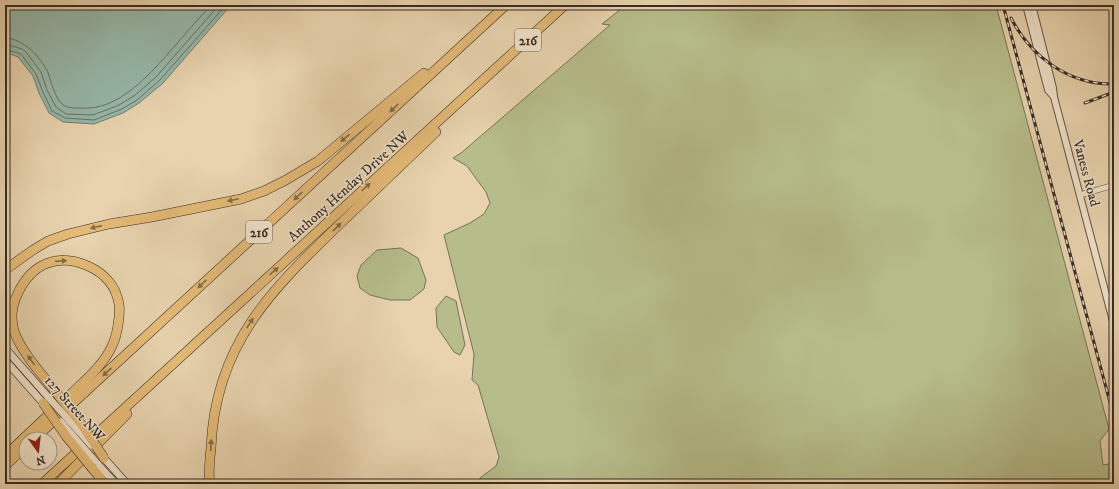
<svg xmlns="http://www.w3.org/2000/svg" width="1119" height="489" font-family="'IM FELL DW Pica',serif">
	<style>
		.green { fill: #b6bc8a; stroke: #777458 }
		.water { fill: #97b8aa; stroke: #718075 }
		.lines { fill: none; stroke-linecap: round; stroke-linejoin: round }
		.shore { stroke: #687268; stroke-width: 1 }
		.minor-casing { stroke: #645647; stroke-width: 6 }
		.tertiary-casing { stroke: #645647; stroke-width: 8 }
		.secondary-casing { stroke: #382d25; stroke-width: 8 }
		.motorway-casing { stroke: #382d25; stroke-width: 10 }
		.minor { stroke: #f0e2ca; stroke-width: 5 }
		.tertiary { stroke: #f0e2ca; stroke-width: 6 }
		.secondary { stroke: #f0e2ca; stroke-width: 7 }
		.motorway { stroke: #e4ba77; stroke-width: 9 }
		.rail-casing { stroke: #382d25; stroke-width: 3 }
		.rail { stroke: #f0e2ca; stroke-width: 1.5; stroke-dasharray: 4.5; stroke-linecap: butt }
		.secondary-bridge-casing { stroke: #382d25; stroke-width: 8; stroke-linecap: butt }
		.motorway-bridge-casing { stroke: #382d25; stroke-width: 10; stroke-linecap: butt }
		.secondary-bridge { stroke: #f0e2ca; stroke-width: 7 }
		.motorway-bridge { stroke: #e4ba77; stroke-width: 9 }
		.oneway { fill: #856c4a }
		.labels { text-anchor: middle; stroke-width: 3; stroke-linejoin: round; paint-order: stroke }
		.shield { fill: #f0e2ca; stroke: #6f6356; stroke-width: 1 }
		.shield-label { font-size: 13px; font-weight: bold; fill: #382d25 }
		.street-label { font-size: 14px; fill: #382d25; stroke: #f0e2ca }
	</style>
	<rect width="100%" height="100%" fill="#e8d3ae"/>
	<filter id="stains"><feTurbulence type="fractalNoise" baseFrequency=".005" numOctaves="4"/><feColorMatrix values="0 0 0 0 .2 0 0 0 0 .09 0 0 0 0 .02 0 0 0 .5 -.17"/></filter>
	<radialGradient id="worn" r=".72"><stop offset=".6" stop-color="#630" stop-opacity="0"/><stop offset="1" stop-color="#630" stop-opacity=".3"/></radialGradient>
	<g class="green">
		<polygon points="626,5 996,5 1109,429 1100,441 1103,465 1114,463 1114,484 478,484 480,478 496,466 499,457 478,385 472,380 474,354 444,235 470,223 484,214 490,203 486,192 467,166 453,158 461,153 610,25 602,24"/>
		<polygon points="401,248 418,258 426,280 424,289 410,300 390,300 370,295 360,288 357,276 361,265 377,250"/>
		<polygon points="446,296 456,301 465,345 460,355 454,352 437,327 436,308"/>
	</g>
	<polygon class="water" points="5,5 231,5 163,83 139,103 123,113 94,124 63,122 49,113 39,93 33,76 18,57 5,52"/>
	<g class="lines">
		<g class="shore">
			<path d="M5,38C23,38 41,57 48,73C51,81 55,97 61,103C67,109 74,108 81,108C119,111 150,74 173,48C185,34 198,19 211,5"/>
			<polyline points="5,44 22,49 26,52 41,72 47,90 56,107 66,114 93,115 119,105 134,96 156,77 219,5"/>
			<polyline points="5,49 21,54 36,74 43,92 52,111 65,118 94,120 122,109 137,100 160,80 226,5"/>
		</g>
		<g class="minor-casing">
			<polyline id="minor" points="1080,195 1114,185"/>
		</g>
		<g class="tertiary-casing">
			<g id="tertiary">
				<polyline points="1026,5 1048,90 1054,97"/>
				<polyline points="1032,5 1053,88 1054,97 1114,325"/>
			</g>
		</g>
		<g class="secondary-casing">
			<g id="secondary">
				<polyline points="5,348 49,398"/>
				<polyline points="5,360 43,403"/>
				<polyline points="104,458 127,484"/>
				<polyline points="95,461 116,484"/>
			</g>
		</g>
		<g class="motorway-casing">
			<g id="motorway">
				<polyline points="5,270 33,250 48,241 68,234 109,224 152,217 241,199 264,191 286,180 318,161 424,73"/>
				<polyline points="34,439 506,5"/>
				<path d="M5,456C26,436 47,416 69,396C84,381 103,366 112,346C115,340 117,332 118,325C119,319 120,311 119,304C116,286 104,273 88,266C58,253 32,263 18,293C12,305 10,320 15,334C24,355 41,373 55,391"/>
				<polyline points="5,466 26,446"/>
				<polyline points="92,468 105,484"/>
				<polyline points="42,484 565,5"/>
				<polyline points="58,484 127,414"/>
				<path d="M210,484C208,472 210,459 211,448C215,344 272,289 342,222C373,192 405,162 436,132"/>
			</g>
		</g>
		<use href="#minor" class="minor"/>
		<use href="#tertiary" class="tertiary"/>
		<use href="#secondary" class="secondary"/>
		<use href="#motorway" class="motorway"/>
		<g class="rail-casing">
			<g id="rail">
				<polyline points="1003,5 1114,417"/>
				<path d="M1011,18C1031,57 1069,85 1114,84"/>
				<polyline points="1085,103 1114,92"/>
			</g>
		</g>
		<use href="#rail" class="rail"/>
		<g class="secondary-bridge-casing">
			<g id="secondary-bridge">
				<polyline points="49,398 91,445"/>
				<polyline points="61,422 95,461"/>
			</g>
		</g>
		<g class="motorway-bridge-casing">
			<g id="motorway-bridge">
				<polyline points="55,391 82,425 104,458"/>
				<polyline points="43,403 66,436 92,468"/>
			</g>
		</g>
		<use href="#secondary-bridge" class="secondary-bridge"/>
		<use href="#motorway-bridge" class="motorway-bridge"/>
	</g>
	<defs><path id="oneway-solid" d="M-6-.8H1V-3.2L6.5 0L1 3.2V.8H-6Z"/></defs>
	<g class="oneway">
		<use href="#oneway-solid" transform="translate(394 108) rotate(137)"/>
		<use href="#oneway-solid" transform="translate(345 138) rotate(140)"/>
		<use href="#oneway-solid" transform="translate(366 187) rotate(-42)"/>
		<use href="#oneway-solid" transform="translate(298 196) rotate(137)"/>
		<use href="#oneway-solid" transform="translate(233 200) rotate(168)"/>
		<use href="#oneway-solid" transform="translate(96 227) rotate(167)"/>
		<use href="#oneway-solid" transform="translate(337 227) rotate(-44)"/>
		<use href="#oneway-solid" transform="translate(61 261) rotate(-4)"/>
		<use href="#oneway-solid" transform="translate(274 271) rotate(-42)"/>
		<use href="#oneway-solid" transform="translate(202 284) rotate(137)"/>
		<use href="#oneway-solid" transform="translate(250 323) rotate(-57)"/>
		<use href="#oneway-solid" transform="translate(31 360) rotate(-126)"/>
		<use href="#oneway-solid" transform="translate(107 372) rotate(137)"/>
		<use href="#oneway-solid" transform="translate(211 445) rotate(-87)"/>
	</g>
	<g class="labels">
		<g class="shield">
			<rect x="515" y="29" width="26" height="22" rx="3"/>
			<rect x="246" y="221" width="26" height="22" rx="3"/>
		</g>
		<g class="shield-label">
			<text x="528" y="45">216</text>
			<text x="259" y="237">216</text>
		</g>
		<g class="street-label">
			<text transform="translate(1087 173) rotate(75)" y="5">Vaness Road</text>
			<text transform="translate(348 186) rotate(-42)" y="5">Anthony Henday Drive NW</text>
			<text transform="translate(75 408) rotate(48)" y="5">127 Street NW</text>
		</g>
	</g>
	<rect width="1119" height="489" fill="none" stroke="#e8d3ae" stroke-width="20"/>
	<rect x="6" y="6" width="1107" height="477" fill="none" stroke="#382d25" stroke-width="2"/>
	<rect x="10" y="10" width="1099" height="469" fill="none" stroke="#382d25"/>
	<g transform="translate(38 451) rotate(165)"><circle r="19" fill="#f0e2ca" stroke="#a69a88"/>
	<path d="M0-3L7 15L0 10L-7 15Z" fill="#8f2418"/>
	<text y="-6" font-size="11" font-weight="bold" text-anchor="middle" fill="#382d25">N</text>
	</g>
	<rect width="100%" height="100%" filter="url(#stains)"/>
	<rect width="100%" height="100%" fill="url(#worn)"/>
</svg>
